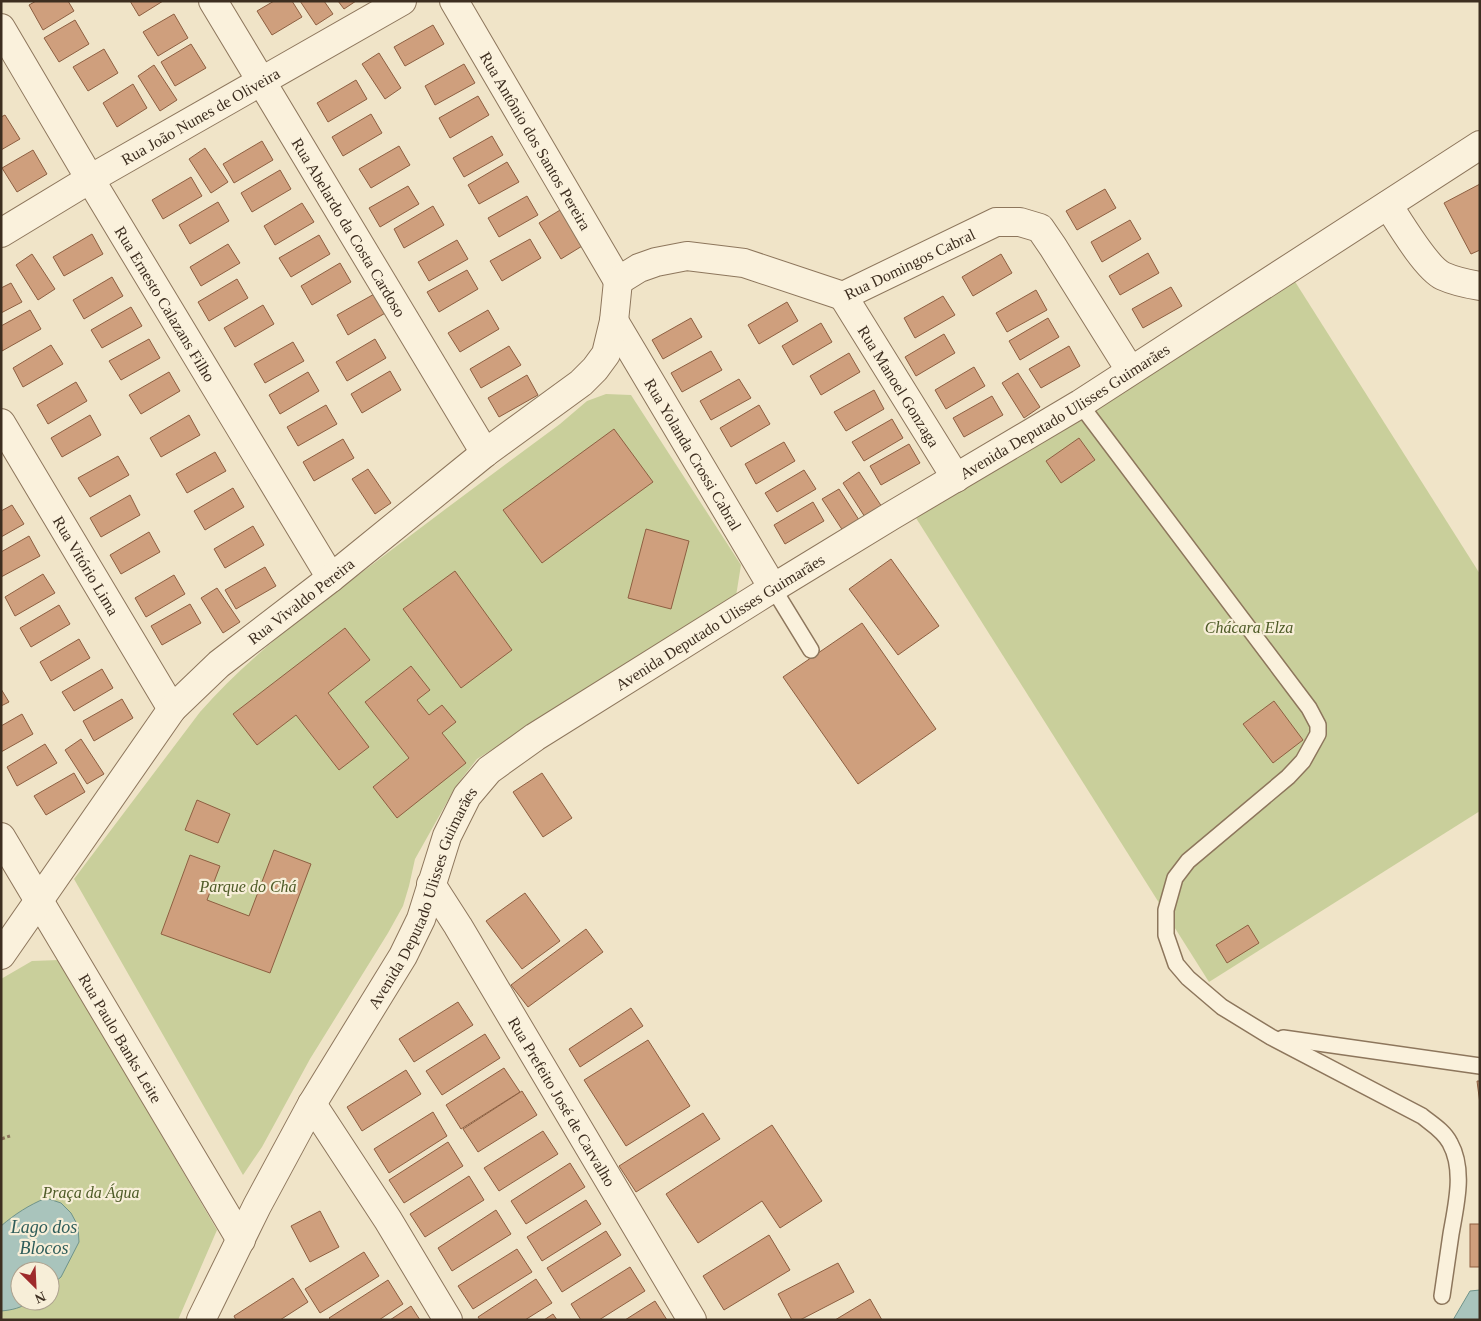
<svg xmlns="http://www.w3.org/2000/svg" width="1481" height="1321" font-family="'Times New Roman',serif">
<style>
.green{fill:#c9cf9b;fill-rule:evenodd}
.water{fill:#a9c4bc;stroke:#6f938a}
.building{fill:#cf9f7d;stroke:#8d5f41}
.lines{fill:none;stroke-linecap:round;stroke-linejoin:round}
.service-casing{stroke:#8d765c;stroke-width:18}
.minor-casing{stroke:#8d765c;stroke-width:30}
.path{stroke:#8d765c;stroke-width:3;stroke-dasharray:4 2.5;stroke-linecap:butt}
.service{stroke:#faf1dc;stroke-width:15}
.minor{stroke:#faf1dc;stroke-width:28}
.labels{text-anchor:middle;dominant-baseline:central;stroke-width:4.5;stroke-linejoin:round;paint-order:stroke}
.street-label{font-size:16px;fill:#3d2e20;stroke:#f7eed8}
.park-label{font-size:16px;font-style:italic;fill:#4d5a26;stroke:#f7eed8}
.water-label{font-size:18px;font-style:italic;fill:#2f5d5a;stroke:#f7eed8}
</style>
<rect width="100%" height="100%" fill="#f0e4c8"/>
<g class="green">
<polygon points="1294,280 1480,574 1480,811 1209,982 916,518"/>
<path d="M606,394L631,395L741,565L736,596L477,759L456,786L415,859L409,886L403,906L388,933L310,1059L262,1147L243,1175L74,879L200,712C249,656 310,611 369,567C432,519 496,471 560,424L587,401Z"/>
<path d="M59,960L217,1230L178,1320H1V979L32,961ZM20,1271H50V1301H20Z"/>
</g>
<g class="water">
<path d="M46,1198L61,1203L71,1213L78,1226L79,1242L61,1277L50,1286V1271H20V1301H30C22,1308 12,1310 1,1311V1226C15,1214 29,1205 46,1198Z"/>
<polygon points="1480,1290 1480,1320 1453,1320 1470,1291"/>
</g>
<g class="building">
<polygon points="36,1 68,1 74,11 43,30 29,5"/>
<polygon points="130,1 163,1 139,16"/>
<polygon points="274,1 292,1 302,17 272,35 257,11"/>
<polygon points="300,1 324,1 333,14 316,25"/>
<polygon points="338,1 356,1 344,9"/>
<polygon points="174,14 188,38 158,56 143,32"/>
<polygon points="75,20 89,44 59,62 44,38"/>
<polygon points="433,25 444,44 405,66 394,47"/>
<polygon points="191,44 206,68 175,86 161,62"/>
<polygon points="104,49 118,73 88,91 73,67"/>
<polygon points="379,53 401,88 385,99 362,64"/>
<polygon points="464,64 475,83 435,105 425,86"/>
<polygon points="154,65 177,100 160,111 138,76"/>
<polygon points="356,80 367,99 328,122 317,103"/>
<polygon points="133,84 147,108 117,127 103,103"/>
<polygon points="478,96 489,115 450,138 439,118"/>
<polygon points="371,114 382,133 343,156 332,137"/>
<polygon points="5,115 20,139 1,150 1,117"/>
<polygon points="492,136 503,155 464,177 453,158"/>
<polygon points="262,141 273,160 234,183 223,164"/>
<polygon points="399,146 410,165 371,188 359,169"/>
<polygon points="205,148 228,182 211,193 189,159"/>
<polygon points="33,150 47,174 17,192 2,168"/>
<polygon points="507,162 519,182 479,204 468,185"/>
<polygon points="280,170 291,189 252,212 241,193"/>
<polygon points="191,177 202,196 163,219 152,200"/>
<polygon points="1480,184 1480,250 1471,254 1444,203"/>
<polygon points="408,186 419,204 380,227 369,208"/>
<polygon points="1105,189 1116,208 1077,230 1066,211"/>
<polygon points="527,196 538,215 499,237 488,218"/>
<polygon points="218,202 229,221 190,244 179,225"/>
<polygon points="302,203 314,222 275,245 264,226"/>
<polygon points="433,206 444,225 404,248 394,229"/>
<polygon points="565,207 587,243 561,259 539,223"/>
<polygon points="1130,220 1141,239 1102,262 1091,242"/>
<polygon points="92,234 103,254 64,276 53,257"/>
<polygon points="319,235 330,254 291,277 279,258"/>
<polygon points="530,239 541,258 502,281 490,261"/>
<polygon points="457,240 468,259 429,281 418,262"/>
<polygon points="228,244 240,263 201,286 190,267"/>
<polygon points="1148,253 1159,273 1120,295 1109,276"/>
<polygon points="32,254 55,289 38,300 16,265"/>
<polygon points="1001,254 1012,273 973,296 962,277"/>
<polygon points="340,263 351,282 312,305 301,286"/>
<polygon points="467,270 478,289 439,312 427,292"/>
<polygon points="112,277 123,296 84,319 73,300"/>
<polygon points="237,279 248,298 209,321 198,302"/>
<polygon points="11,283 22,302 1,313 1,288"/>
<polygon points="1171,287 1182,306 1143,328 1132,309"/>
<polygon points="1036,290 1047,310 1007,332 996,313"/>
<polygon points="376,293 387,312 348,335 337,315"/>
<polygon points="943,296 955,315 915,338 904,318"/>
<polygon points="787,302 798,321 759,344 748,325"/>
<polygon points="263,305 274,324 235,347 224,328"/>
<polygon points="131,307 142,326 102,348 91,330"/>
<polygon points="30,310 41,329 2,351 1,326"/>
<polygon points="488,310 499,329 460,352 448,333"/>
<polygon points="691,318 702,337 663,359 652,340"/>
<polygon points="1048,318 1059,337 1020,360 1009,341"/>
<polygon points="821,323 832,342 793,365 782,346"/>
<polygon points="944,334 955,353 916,376 905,357"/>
<polygon points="149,339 160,358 121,380 109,361"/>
<polygon points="375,339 386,358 347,381 336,362"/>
<polygon points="293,342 304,361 265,383 254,364"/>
<polygon points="51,345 63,364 23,387 13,368"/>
<polygon points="509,346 521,365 481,388 470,369"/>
<polygon points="1069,346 1080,366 1041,388 1029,369"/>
<polygon points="711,351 722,370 682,392 671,373"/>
<polygon points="849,353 860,372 821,395 810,376"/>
<polygon points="974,367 985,386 946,409 935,390"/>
<polygon points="390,371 401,390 362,413 351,394"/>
<polygon points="169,372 180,391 141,414 129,395"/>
<polygon points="308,372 319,391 280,414 269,395"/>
<polygon points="1018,373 1040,407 1024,418 1002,383"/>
<polygon points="527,375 538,395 499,417 488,398"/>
<polygon points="739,379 751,398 711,420 700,401"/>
<polygon points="76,382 87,401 48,424 37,405"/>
<polygon points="874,390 884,409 846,431 834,412"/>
<polygon points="992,396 1003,415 964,437 953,418"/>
<polygon points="326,405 337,424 298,446 287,427"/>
<polygon points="759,405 770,424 731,447 720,428"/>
<polygon points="90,415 101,435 62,457 51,438"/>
<polygon points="189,415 200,435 161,457 150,438"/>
<polygon points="892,419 903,438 864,461 852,442"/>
<polygon points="614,429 653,482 542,563 503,510"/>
<polygon points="1079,438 1095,460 1061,483 1046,461"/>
<polygon points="343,439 354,458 314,481 303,462"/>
<polygon points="784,442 795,461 756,484 745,464"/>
<polygon points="909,444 920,463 881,485 870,466"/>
<polygon points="215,452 226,471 187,493 176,474"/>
<polygon points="118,456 129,475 90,497 78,478"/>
<polygon points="368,469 391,503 375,514 352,479"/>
<polygon points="804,470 816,489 777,512 765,493"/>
<polygon points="859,472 882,507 865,517 843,483"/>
<polygon points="233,488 244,507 205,530 194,511"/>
<polygon points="839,489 861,523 845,534 822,499"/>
<polygon points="130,495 140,515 101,537 90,518"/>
<polygon points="813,502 824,521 785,544 774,525"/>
<polygon points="12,505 24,524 1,537 1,511"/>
<polygon points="253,526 264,545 225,568 214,549"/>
<polygon points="646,529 689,541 671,609 628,598"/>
<polygon points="149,532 160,552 121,574 110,555"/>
<polygon points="29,536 40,556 1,577 1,552"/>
<polygon points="891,559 939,626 898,655 849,589"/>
<polygon points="265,567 276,586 236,609 225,590"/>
<polygon points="455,571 512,650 461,688 403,609"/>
<polygon points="43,574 55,593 15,616 5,597"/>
<polygon points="174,575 185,594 146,617 135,598"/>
<polygon points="217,588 240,622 223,633 201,598"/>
<polygon points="190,604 201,623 162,645 151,626"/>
<polygon points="59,605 70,624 31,647 20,628"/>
<polygon points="862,623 936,729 858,784 783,677"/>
<polygon points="345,628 370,660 328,693 369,747 339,770 296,715 257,745 233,714"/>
<polygon points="79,639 90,658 51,681 40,662"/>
<polygon points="411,666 430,690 417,700 429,715 442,705 456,722 442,733 466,763 397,818 373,787 409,758 365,702"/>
<polygon points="102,669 113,688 74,711 62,692"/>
<polygon points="1,689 9,702 1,706"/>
<polygon points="122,699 133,718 94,741 83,721"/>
<polygon points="1274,701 1303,740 1273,763 1243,724"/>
<polygon points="22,714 33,734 1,752 1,726"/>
<polygon points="81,739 104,774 87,784 65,750"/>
<polygon points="45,744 57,763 17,786 7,767"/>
<polygon points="74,773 85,792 46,815 34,796"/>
<polygon points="542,773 572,818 543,837 513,792"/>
<polygon points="197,800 230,814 218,843 185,830"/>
<polygon points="274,850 311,864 270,973 161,934 190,855 220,866 207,900 249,916"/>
<polygon points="525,893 560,941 522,969 486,921"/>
<polygon points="1248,925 1259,943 1227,963 1216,945"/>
<polygon points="586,929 603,952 528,1007 511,985"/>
<polygon points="458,1002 473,1025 414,1062 399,1039"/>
<polygon points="631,1008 643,1026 580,1067 569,1049"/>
<polygon points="485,1034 500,1058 442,1095 426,1071"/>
<polygon points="648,1040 690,1106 626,1146 584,1080"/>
<polygon points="504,1068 520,1092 461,1129 446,1105"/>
<polygon points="406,1070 421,1094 362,1131 347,1107"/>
<polygon points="1477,1081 1480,1081 1480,1104"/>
<polygon points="522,1091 537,1115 478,1152 463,1129"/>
<polygon points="433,1112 447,1136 389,1173 374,1149"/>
<polygon points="703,1113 720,1139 636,1192 619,1166"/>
<polygon points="772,1125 822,1201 780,1228 762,1201 698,1243 666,1194"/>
<polygon points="543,1131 558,1154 499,1191 484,1168"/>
<polygon points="448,1142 463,1166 404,1203 389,1180"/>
<polygon points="570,1163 585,1187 526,1224 511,1201"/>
<polygon points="469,1176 484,1200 425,1237 410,1214"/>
<polygon points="586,1200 601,1224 542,1261 527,1237"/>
<polygon points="496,1210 511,1234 452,1271 438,1248"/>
<polygon points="320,1211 339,1247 310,1262 291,1226"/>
<rect x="1470" y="1224" width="10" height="43"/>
<polygon points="606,1231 621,1255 562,1292 547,1268"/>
<polygon points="769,1235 790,1270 724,1310 703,1276"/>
<polygon points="517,1249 532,1272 473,1309 458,1286"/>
<polygon points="364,1252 379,1276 320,1313 305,1289"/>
<polygon points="838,1263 854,1292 800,1320 792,1320 778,1294"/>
<polygon points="630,1267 645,1291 599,1320 581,1320 571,1304"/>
<polygon points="293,1278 308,1302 280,1320 236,1320 234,1316"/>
<polygon points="536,1279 552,1303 525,1320 480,1320 478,1317"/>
<polygon points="388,1280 403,1304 379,1320 331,1320 329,1318"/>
<polygon points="870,1299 882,1320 835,1320"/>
<polygon points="655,1301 667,1320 625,1320"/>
<polygon points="411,1306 420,1320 390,1320"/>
<polygon points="553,1314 557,1320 544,1320"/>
</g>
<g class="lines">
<g class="service-casing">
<g id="service">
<path d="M1080,404L1309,708L1318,725V734L1303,761L1288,777L1188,861L1175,878L1166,910V935L1176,964L1188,978L1222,1007L1271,1037L1422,1116C1432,1124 1444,1131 1450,1143C1465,1170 1456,1205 1451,1234C1448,1255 1445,1275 1442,1296"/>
<polyline points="773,588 811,650"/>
<polyline points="1283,1038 1480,1066"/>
</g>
</g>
<g class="minor-casing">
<g id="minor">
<path id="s1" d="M213,1L485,453"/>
<path id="s2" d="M454,1L618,281"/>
<path id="s3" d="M1,28L90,179L331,578"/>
<path d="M1388,205C1399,222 1426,268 1443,276C1454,281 1468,284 1480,286"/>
<path id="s4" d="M1,233L90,179L402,1"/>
<path id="s5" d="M618,281L639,268L656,262L687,256L744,263L843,296L996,222H1020L1040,228L1053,247L1130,370"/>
<path id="s6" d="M843,296L956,478"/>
<path id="s7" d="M614,321L773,588"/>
<path id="s8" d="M1,423L172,709"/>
<path id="s9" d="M1,837L241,1240"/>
<path id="s10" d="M431,884L458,926L692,1320"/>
<path id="s11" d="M1,955L172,709L219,664L331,578L485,453L581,383L595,369L606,354L614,321L618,281"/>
<polyline points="312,1104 388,1220 448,1320"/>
<path id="s12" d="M201,1320L257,1206L312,1104L403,956L421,919L447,836L467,796L489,770L535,737L773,588L891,516L1080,404L1480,145"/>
</g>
</g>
<polyline class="path" points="1,1139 10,1136"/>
<use href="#service" class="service"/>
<use href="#minor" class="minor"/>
</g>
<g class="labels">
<g class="street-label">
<text stroke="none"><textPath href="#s4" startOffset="231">Rua João Nunes de Oliveira</textPath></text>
<text stroke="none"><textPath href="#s2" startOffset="162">Rua Antônio dos Santos Pereira</textPath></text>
<text stroke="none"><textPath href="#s1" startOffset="264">Rua Abelardo da Costa Cardoso</textPath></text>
<text stroke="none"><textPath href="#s5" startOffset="310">Rua Domingos Cabral</textPath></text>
<text stroke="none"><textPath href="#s3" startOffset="321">Rua Ernesto Calazans Filho</textPath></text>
<text stroke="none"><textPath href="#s6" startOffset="106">Rua Manoel Gonzaga</textPath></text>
<text stroke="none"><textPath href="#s12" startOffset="1302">Avenida Deputado Ulisses Guimarães</textPath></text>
<text stroke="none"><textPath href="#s7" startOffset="155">Rua Yolanda Crossi Cabral</textPath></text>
<text stroke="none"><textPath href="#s8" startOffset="166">Rua Vitório Lima</textPath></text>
<text stroke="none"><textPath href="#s11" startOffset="468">Rua Vivaldo Pereira</textPath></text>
<text stroke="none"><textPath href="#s12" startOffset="898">Avenida Deputado Ulisses Guimarães</textPath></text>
<text stroke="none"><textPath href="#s12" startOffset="478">Avenida Deputado Ulisses Guimarães</textPath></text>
<text stroke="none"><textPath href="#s9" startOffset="234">Rua Paulo Banks Leite</textPath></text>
<text stroke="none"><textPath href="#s10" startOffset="254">Rua Prefeito José de Carvalho</textPath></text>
</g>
<g class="park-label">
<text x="1249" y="627">Chácara Elza</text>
<text x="248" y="886">Parque do Chá</text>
<text x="91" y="1192">Praça da Água</text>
</g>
<g class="water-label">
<text x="44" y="1227">Lago dos<tspan x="44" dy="21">Blocos</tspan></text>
</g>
</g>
<rect width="1481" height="1321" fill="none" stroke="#3d2e20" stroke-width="5"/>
<g transform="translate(35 1286) rotate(156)"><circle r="24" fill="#f7eed8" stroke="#ada18e"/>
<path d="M0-4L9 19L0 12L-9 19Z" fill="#9e2a2b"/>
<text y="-8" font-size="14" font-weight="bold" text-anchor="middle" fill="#3d2e20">N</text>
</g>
</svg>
